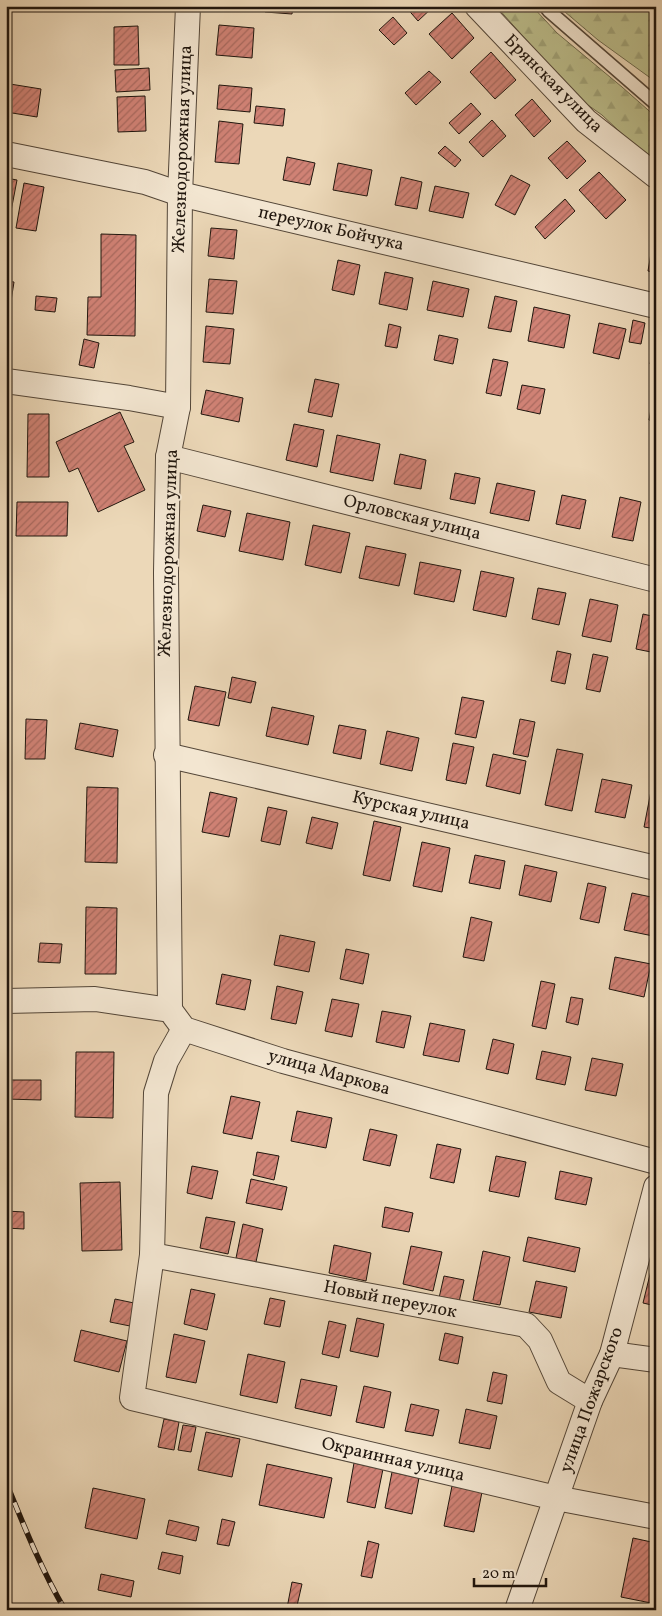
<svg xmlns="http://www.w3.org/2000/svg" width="662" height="1616" font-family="Vollkorn,serif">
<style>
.forest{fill:url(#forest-firs);stroke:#6e6a4d}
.building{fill:url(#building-hatch);stroke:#20160e}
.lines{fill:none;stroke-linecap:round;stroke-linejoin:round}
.lane-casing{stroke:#534638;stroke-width:15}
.street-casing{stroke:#534638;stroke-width:26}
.lane{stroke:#f3e6d1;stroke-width:12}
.street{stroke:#f3e6d1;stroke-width:24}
.rail-casing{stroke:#20160e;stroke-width:5.5}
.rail{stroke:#f3e6d1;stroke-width:4;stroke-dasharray:11;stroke-linecap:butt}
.labels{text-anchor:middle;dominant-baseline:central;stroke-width:4;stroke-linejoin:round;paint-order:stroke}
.street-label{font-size:18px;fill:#20160e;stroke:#f3e6d1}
</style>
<defs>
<pattern id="forest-firs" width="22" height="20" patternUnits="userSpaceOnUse" patternTransform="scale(1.25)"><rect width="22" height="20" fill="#bcbe8c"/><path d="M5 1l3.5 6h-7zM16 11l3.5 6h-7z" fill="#a1a378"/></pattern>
<pattern id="building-hatch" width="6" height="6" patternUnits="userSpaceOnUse" patternTransform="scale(1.25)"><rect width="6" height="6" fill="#d08275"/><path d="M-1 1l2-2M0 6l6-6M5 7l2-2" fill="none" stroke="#a8695e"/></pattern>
</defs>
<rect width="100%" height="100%" fill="#ecd8b8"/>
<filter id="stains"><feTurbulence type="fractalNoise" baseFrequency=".004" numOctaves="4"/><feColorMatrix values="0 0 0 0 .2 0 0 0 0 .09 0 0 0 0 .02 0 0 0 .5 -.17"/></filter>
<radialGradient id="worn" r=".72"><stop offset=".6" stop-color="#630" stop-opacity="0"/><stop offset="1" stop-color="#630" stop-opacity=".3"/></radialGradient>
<g class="forest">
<polygon points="496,6 532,6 557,33 622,87 656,117 656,162 634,145 602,115 578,98"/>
<polygon points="558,6 656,6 656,82 598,40"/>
</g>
<g class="building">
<polygon points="265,6 293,6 292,14 265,12"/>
<polygon points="405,6 434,6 418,21"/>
<polygon points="452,13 474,38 452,59 429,34"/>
<polygon points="393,17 407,33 394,45 379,30"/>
<polygon points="219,25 254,28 252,58 216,55"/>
<polygon points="138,26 139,65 114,65 114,27"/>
<polygon points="491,52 516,80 495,99 470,72"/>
<polygon points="149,68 150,90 116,92 115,70"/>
<polygon points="429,71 441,82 416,105 405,93"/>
<polygon points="10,84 41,89 37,117 6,112"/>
<polygon points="219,85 252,88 250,112 217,109"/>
<polygon points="145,96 146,131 118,132 117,97"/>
<polygon points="532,99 551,121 534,137 515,115"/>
<polygon points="471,103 481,114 459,134 449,123"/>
<polygon points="256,106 285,109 283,126 254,123"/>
<polygon points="492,120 506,136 483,157 469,142"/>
<polygon points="219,121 243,124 239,164 215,162"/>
<polygon points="567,141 586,161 567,179 548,158"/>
<polygon points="445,146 461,160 455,167 438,153"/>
<polygon points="287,157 315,163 310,185 283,180"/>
<polygon points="338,163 372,170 367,196 333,190"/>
<polygon points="599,172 626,200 606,219 579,190"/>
<polygon points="511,175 530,185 515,215 495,205"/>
<polygon points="401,177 422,182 417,209 395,205"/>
<polygon points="6,178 17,180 8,227 6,227"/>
<polygon points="24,183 44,187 36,231 16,228"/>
<polygon points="435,186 469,193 463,218 429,211"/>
<polygon points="565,199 575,211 545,239 535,227"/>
<polygon points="211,228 237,230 234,259 208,256"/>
<polygon points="101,234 136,235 135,336 87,335 88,297 101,297"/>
<polygon points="653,241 656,242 656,273 648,271"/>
<polygon points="338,260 360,265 354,295 332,290"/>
<polygon points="385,272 413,278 407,310 379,304"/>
<polygon points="209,279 237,281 233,314 206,312"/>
<polygon points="6,281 14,282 6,333"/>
<polygon points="433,281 469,289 463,317 427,310"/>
<polygon points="36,296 57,298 55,312 35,310"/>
<polygon points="495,296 517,301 511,332 488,328"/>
<polygon points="534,307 570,315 564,348 528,341"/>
<polygon points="633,320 645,323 641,344 629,342"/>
<polygon points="599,323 626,329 619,359 593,353"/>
<polygon points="389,324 401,327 397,348 385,346"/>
<polygon points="206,326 234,329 230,364 203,362"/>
<polygon points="439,335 458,339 453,364 434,360"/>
<polygon points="655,337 656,337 656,366 650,364"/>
<polygon points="84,339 99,343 94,368 79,365"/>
<polygon points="493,359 508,362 501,396 486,393"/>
<polygon points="315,379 339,384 332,417 308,412"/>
<polygon points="522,385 545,389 540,414 517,409"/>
<polygon points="206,390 243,398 239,422 201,414"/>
<polygon points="654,392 656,392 656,422 649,420"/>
<polygon points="120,412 134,442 124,446 145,490 98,512 78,468 69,472 56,442"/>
<polygon points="28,414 49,414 49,477 27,477"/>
<polygon points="294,424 324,430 317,467 286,460"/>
<polygon points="337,435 380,444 373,481 330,472"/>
<polygon points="400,454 426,460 421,489 394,484"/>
<polygon points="455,473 480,478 475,504 450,499"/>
<polygon points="497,483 535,491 529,521 490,513"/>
<polygon points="562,495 586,500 580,529 556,524"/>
<polygon points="620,497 641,502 633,541 612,537"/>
<polygon points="17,502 68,502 67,536 16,536"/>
<polygon points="203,505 231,511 225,537 197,531"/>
<polygon points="247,513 290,522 283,560 239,551"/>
<polygon points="313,525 350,533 341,573 305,565"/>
<polygon points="366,546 406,554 399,586 359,578"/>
<polygon points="420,562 461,570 454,602 414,594"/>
<polygon points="481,571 514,578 506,617 473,610"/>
<polygon points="538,588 566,593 559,625 532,619"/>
<polygon points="590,599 618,605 611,642 582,636"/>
<polygon points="643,614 656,617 656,653 636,649"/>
<polygon points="557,651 571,654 565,684 551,681"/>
<polygon points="593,654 608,657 600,692 586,689"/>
<polygon points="232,677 256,682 251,703 228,698"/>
<polygon points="195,686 226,692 219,726 188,720"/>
<polygon points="462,697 484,701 476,738 455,734"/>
<polygon points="272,707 314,716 308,745 266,736"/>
<polygon points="26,719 47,720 45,759 25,759"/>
<polygon points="520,719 535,722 528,757 513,754"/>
<polygon points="80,723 118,730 113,757 75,749"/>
<polygon points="339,725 366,730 361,759 333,753"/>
<polygon points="387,731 419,738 412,771 380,764"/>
<polygon points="453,743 474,747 466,784 446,780"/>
<polygon points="557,749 583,754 572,811 545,805"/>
<polygon points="493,754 526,761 520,794 486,786"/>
<polygon points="602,779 632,785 625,818 595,812"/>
<polygon points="87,787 118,788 117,863 85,862"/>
<polygon points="651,791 656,792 656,829 644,827"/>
<polygon points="210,792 237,798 229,837 202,832"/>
<polygon points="268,807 287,811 280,845 261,841"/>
<polygon points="312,817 338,823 332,849 306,843"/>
<polygon points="374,821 401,827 390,881 363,875"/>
<polygon points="422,842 450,848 442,892 413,886"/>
<polygon points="475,855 505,861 500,889 469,883"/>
<polygon points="525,865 557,872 551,902 519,895"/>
<polygon points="588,883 606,887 599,923 580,919"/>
<polygon points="632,893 656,898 656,923 653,936 624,930"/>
<polygon points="86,907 117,908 116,974 85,974"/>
<polygon points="471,917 492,922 484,961 463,957"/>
<polygon points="280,935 315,942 309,972 274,965"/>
<polygon points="40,943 62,944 60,963 38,962"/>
<polygon points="346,949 369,954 363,984 340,979"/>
<polygon points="615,957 651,964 644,997 609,989"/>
<polygon points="222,974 251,980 245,1010 216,1004"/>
<polygon points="541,981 555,984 546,1029 532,1026"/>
<polygon points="277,986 303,992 296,1024 271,1019"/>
<polygon points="571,997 583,999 578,1025 566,1022"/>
<polygon points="332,999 359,1004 352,1037 325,1031"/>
<polygon points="382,1011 411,1016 404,1048 376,1042"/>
<polygon points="430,1023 465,1030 459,1062 423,1055"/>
<polygon points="493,1039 514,1044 508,1074 486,1069"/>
<polygon points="542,1051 571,1057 565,1085 536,1079"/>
<polygon points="76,1052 114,1052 113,1118 75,1117"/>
<polygon points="592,1058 623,1064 616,1096 585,1090"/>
<polygon points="6,1080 41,1080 41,1100 6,1099"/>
<polygon points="231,1096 260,1102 252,1139 223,1133"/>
<polygon points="297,1111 332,1118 326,1148 291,1141"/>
<polygon points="370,1129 397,1135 390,1166 363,1160"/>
<polygon points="437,1144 461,1149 454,1183 430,1178"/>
<polygon points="257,1152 279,1156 274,1180 253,1175"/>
<polygon points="496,1156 526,1162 519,1197 489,1191"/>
<polygon points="192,1166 218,1171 212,1199 187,1193"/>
<polygon points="560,1171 592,1178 586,1205 555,1199"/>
<polygon points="251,1179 287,1187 282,1210 246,1203"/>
<polygon points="120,1182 122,1250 82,1251 80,1183"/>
<polygon points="385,1207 413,1213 409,1232 382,1227"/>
<polygon points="6,1211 24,1212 24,1229 6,1228"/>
<polygon points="206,1217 235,1222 228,1254 200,1248"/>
<polygon points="243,1224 263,1229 256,1262 236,1258"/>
<polygon points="528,1237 580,1248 575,1272 523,1261"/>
<polygon points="334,1245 371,1253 366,1281 329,1273"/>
<polygon points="411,1246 442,1252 433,1291 403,1284"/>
<polygon points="656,1250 656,1306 643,1303"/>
<polygon points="483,1251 510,1257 500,1305 473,1300"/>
<polygon points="444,1276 464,1280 459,1302 439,1298"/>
<polygon points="536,1281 567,1287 561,1318 529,1312"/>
<polygon points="191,1289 215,1294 207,1330 184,1324"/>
<polygon points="270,1298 285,1301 280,1327 264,1324"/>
<polygon points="115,1299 134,1303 130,1326 110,1322"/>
<polygon points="357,1318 384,1324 378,1357 350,1351"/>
<polygon points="329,1321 346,1325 339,1358 322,1354"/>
<polygon points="81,1330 127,1341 119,1372 74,1361"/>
<polygon points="445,1333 463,1337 458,1364 439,1360"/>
<polygon points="174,1334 205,1341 196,1383 166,1377"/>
<polygon points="248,1354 285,1362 277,1403 240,1395"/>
<polygon points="493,1372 507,1375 502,1404 487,1401"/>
<polygon points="301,1379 337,1386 331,1416 295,1408"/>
<polygon points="364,1386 391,1392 384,1428 356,1422"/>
<polygon points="411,1404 439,1410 433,1436 405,1431"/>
<polygon points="466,1409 497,1416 490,1449 459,1443"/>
<polygon points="164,1419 179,1422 174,1450 158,1447"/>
<polygon points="183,1425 196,1427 191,1452 178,1450"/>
<polygon points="206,1432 240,1439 232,1477 198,1470"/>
<polygon points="354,1463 383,1469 375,1508 347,1502"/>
<polygon points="267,1464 332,1478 324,1518 259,1505"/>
<polygon points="392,1472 419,1478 412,1514 385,1508"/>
<polygon points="452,1486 482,1492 474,1532 444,1526"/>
<polygon points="93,1488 145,1499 137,1539 85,1528"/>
<polygon points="222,1519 235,1522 229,1546 217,1544"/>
<polygon points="169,1520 199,1527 196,1541 166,1534"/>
<polygon points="633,1538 656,1543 656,1604 621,1597"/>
<polygon points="368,1541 379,1544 372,1578 361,1576"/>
<polygon points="162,1552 183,1556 180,1574 158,1569"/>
<polygon points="101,1574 134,1581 131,1597 98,1590"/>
<polygon points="292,1582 302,1584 296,1610 287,1608"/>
</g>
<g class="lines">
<g class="lane-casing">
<polyline id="lane" points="545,6 549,11 656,104"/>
</g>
<g class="street-casing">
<g id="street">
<polyline points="477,6 586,121 656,176"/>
<polyline points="6,154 145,182 180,194 656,306"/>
<polyline points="6,381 129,398 178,407"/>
<polyline points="168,457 656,580"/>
<polyline points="166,755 656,868"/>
<polyline points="6,1001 95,999 170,1010 184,1029 283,1061 656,1162"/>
<polyline points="170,1010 166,573 168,457 178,407 180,194 188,6"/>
<polyline points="184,1029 166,1061 156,1093 152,1255 132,1398 556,1498 656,1517"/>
<polyline points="152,1255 526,1325 540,1340 559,1382 590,1401"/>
<polyline points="612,1354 656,1360"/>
<polyline points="517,1610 590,1401 612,1354 656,1187"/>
</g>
</g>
<use href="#lane" class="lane"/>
<use href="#street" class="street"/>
<g class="rail-casing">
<g id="rail">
<path d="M6,1482C24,1526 41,1569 65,1610"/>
<polyline points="6,1596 11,1610"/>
</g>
</g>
<use href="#rail" class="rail"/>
</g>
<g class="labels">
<g class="street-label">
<text transform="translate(553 84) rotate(45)">Брянская улица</text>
<text transform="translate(183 149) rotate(-88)">Железнодорожная улица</text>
<text transform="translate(331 229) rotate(13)">переулок Бойчука</text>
<text transform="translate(412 518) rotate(14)">Орловская улица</text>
<text transform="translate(169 553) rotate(-88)">Железнодорожная улица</text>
<text transform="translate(411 811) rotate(13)">Курская улица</text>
<text transform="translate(329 1073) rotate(16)">улица Маркова</text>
<text transform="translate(390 1300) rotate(11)">Новый переулок</text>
<text transform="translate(592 1400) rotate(-70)">улица Пожарского</text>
<text transform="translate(393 1460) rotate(13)">Окраинная улица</text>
</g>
</g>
<rect width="662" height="1616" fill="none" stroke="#ecd8b8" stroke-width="25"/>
<rect x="8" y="8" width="647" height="1601" fill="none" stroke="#20160e" stroke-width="2.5"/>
<rect x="12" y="12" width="637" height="1591" fill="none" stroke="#20160e"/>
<path d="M474 1578v8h72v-8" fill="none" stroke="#20160e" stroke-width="2.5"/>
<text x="482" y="1578" font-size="15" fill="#20160e" stroke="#f3e6d1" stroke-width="4" paint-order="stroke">20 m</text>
<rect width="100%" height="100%" filter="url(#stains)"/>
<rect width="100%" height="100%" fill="url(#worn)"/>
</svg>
